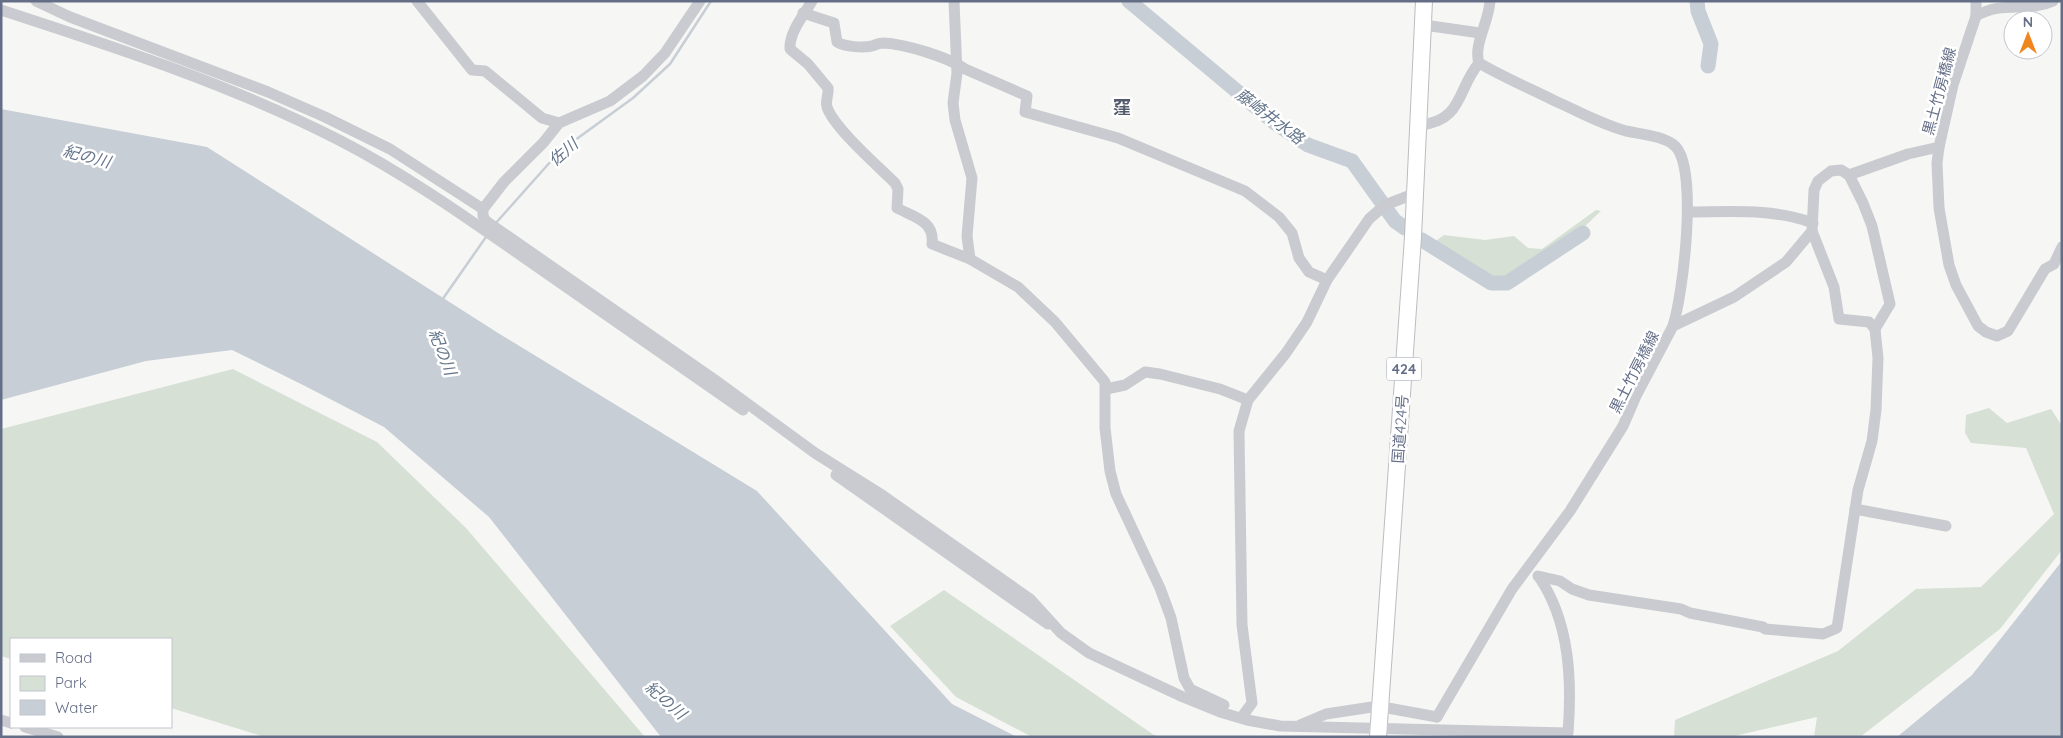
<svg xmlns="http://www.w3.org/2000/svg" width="2063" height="738" font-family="Quicksand,'Noto Sans JP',sans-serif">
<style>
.green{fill:#d6e0d5}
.water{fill:#c8ced5}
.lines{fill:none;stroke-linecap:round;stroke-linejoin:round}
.stream{stroke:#c8ced5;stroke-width:2.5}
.river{stroke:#c8ced5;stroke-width:15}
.highway-casing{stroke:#bbbdc1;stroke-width:18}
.minor{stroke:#cacbd0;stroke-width:11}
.highway{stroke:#fff;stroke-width:16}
.labels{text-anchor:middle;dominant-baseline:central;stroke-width:5;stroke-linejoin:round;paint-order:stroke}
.shield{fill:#fff;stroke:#929aab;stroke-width:1}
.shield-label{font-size:14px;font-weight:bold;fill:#646e87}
.street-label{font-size:15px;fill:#646e87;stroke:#fff}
.water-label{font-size:16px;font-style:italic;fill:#65768b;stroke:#fff}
.quarter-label{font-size:18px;font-weight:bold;fill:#535a6c;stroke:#fff}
</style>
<rect width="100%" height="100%" fill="#f6f7f4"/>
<g class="green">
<polygon points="1596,210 1601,211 1581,230 1509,277 1495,279 1486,277 1433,243 1444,235 1485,240 1514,236 1528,248 1542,249"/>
<polygon points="233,369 377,442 466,528 645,737 265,737 171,708 171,639 11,639 11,659 1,656 1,429"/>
<polygon points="1989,408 2007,423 2051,409 2062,426 2062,550 2000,629 1860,737 1814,737 1817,717 1730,737 1674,737 1675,720 1838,651 1916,589 1981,587 2054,514 2026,448 1971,443 1965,433 1966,415"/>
<polygon points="944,590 1154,735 1160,737 1032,737 956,697 890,626"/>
</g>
<g class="water">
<polygon points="1,109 207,147 498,333 757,491 952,704 1017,737 661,737 489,517 384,427 305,386 232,350 146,361 1,400"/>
<polygon points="2062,561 2062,737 1897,737 1972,675"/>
</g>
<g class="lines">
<g class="stream">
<polyline points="495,224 560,151 633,98 670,64 711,1"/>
<polyline points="442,300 486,237"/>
</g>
<g class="river">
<polyline points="1129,1 1275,123 1308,145 1352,161 1395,221 1405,228"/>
<polyline points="1697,1 1698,11 1711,44 1708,66"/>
<polyline points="1422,240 1491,283 1507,283 1583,233"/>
</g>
<g class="highway-casing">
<polyline id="highway" points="1378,737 1413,237 1424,1"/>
</g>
<g class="minor">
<polyline points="36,1 70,17 268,92 325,117 390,149 483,209"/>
<polyline points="417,1 472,70 485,71 542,118 559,123"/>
<path d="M700,1L665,53L643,76L610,101L559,123L543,143L504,182L483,209V216L486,221L715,380L815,453L882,495L1030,599L1061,633L1089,653L1183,697L1220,712L1247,720L1280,726L1568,733C1572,681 1570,622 1539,577"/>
<path d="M812,1C804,15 789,32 790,49L808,64L828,88C829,94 825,101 827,107C834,128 878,166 895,183L898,189L897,208C914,217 935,221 932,244L970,259L1018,287L1055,322L1105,382V428L1110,471L1116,494L1160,588L1171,618L1184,678L1190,689L1224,705"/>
<polyline points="954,1 957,73 953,103 955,120 972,178 967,236 970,259"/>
<path d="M1490,1C1489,22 1473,45 1479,63C1503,77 1529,88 1553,100C1578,111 1600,124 1626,131C1640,134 1666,136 1676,147C1698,172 1683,294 1673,326"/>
<path d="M1,10C115,47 232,85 339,140C405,174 466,217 526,259C599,309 671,360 743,410"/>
<path d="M803,13L834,23L837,42C846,47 862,48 872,46C876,45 878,43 883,43C905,44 948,57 965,69L1027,96L1025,112L1118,138L1245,191L1279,217L1292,233L1299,258L1309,272L1327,280"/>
<polyline points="1976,16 1976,1"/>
<polyline points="1424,25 1480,33"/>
<path d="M1420,125C1463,121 1457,89 1479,63"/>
<polyline points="1939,147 1937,163 1939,208 1949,265 1956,285 1978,326 1986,332 1997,336 2008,331 2045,269 2054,264 2062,247"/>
<path d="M1688,212C1730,212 1773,208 1813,223"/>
<polyline points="1812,231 1834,287 1839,319 1869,322 1875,329"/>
<polyline points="1106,389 1125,385 1145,372 1160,374 1220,389 1248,400"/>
<polyline points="836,475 1048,624"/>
<polyline points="1855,509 1946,526"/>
<polyline points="1538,576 1560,581 1572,589 1589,595 1681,609 1690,613 1763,627 1765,629 1823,634 1837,628 1858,490 1872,441 1876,410 1878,358 1875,329 1890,304 1872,226 1863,203 1849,175"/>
<polyline points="1388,708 1437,717"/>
<polyline points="1244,714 1252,703 1242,625 1239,431 1248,400 1286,353 1307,322 1327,280 1369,219 1385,205 1416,193"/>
<path d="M1437,717L1512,589L1570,511L1623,426L1636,396L1673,326L1734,297L1786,262L1812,231L1814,190L1818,181L1831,171L1841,170L1849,175L1908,154L1939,147L1953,85L1976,16C2003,0 2027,13 2053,1"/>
<polyline points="1,720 11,723"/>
<polyline points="1300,725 1326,714 1372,707"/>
<polyline points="25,727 58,737"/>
</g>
<use href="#highway" class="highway"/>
</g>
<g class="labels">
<rect class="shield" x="1386.5" y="357.5" width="35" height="23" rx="4"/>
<g class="shield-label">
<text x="1404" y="369">424</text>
</g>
<g class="street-label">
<text transform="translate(1939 91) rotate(-75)">黒土竹房橋線</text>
<text transform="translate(1634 372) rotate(-63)">黒土竹房橋線</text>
<text transform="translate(1400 429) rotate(-86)">国道424号</text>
</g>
<g class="water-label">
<text transform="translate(1270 116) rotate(37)">藤崎井水路</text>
<text transform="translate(563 152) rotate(-41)">佐川</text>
<text transform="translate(87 156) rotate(15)">紀の川</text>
<text transform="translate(443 352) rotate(69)">紀の川</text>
<text transform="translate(666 700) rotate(41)">紀の川</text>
</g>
<g class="quarter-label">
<text x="1122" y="107">窪</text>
</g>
</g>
<rect width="2063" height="738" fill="none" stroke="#646e87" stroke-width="5"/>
<rect x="10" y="638" width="162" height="90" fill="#ffffff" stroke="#c1c5cf"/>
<rect x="20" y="654" width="25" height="8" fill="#cacbd0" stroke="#c1c5cf"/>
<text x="55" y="663" font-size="15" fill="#646e87">Road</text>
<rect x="20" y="676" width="25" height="15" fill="#d6e0d5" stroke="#c1c5cf"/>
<text x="55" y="688" font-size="15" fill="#646e87">Park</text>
<rect x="20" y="700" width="25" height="15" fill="#c8ced5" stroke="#c1c5cf"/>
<text x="55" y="713" font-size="15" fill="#646e87">Water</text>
<g transform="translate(2028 35)"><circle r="24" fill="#ffffff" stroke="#c1c5cf"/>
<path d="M0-4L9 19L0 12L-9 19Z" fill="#ef851c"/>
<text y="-8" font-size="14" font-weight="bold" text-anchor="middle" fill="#646e87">N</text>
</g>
</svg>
